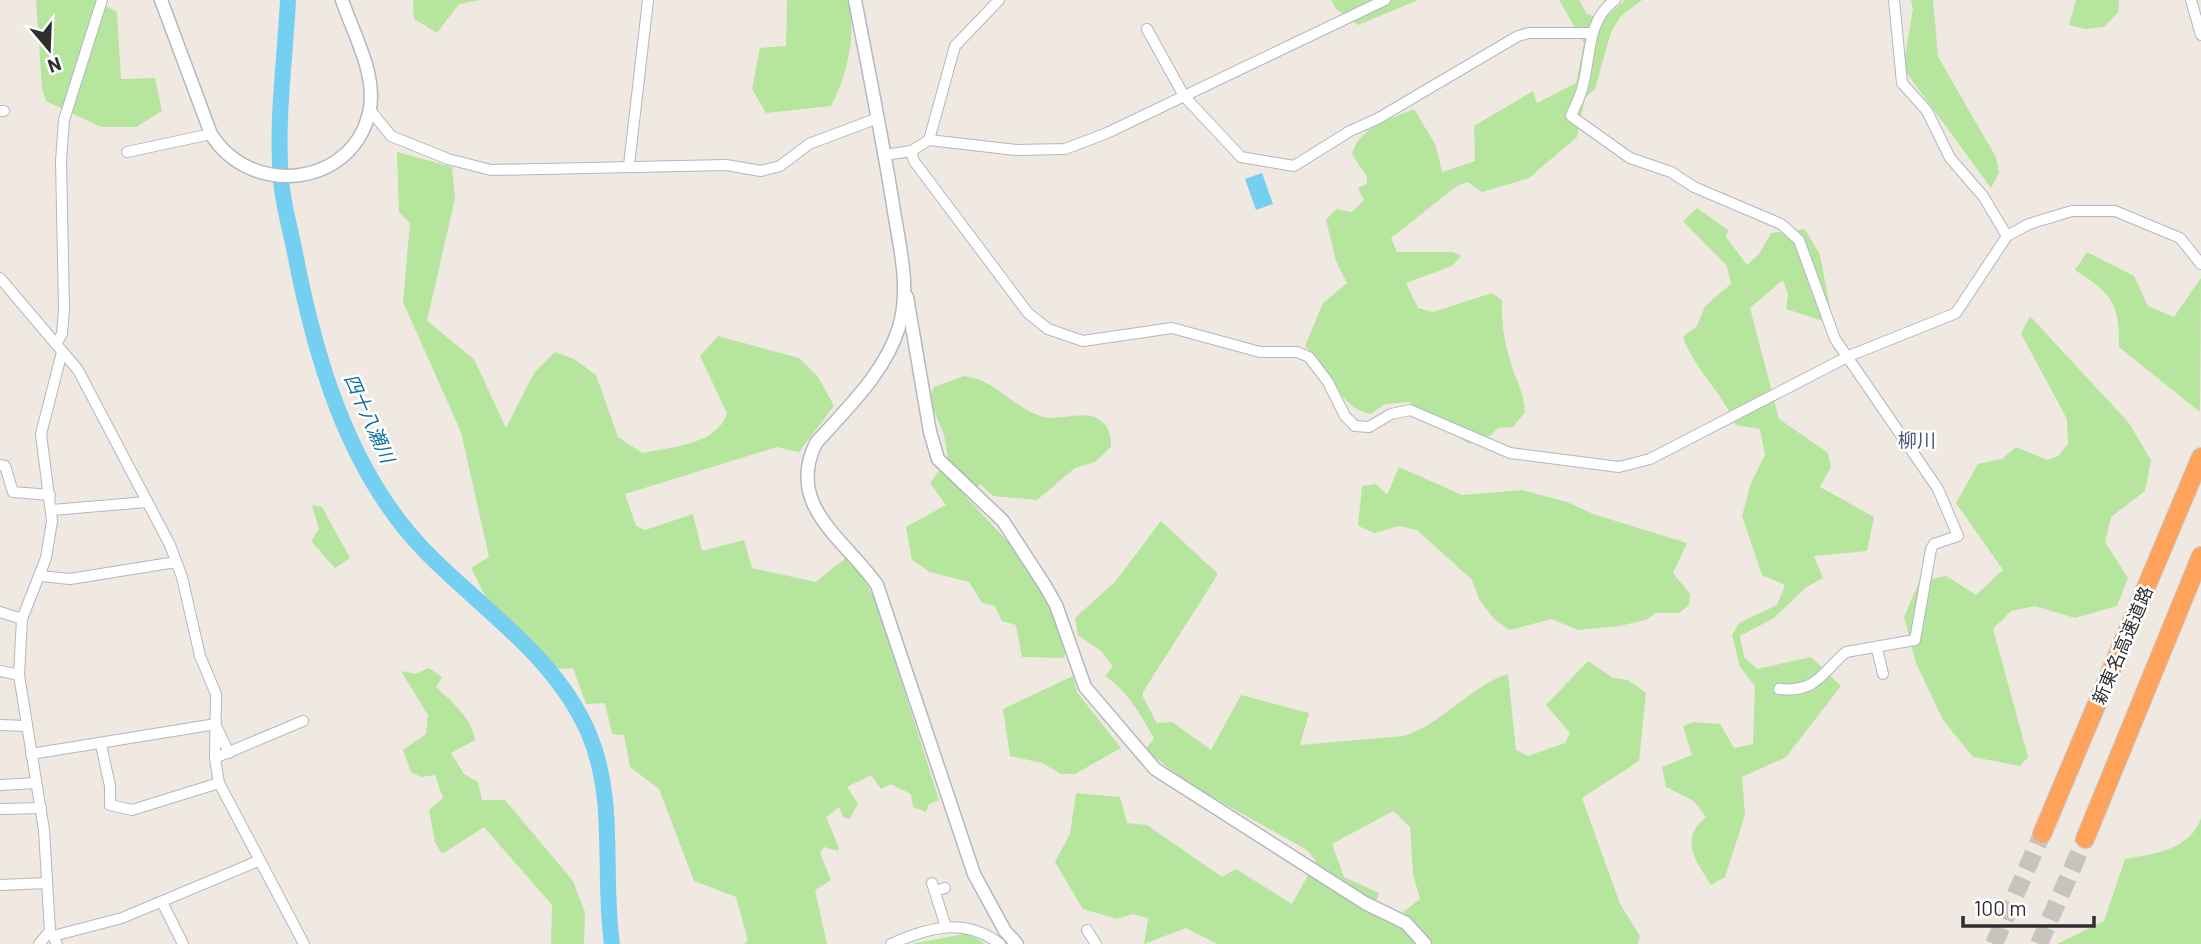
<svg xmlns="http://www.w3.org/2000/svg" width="2201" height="944" font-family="Barlow,'Noto Sans JP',sans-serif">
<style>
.green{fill:#b6e59e}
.water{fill:#75cff0}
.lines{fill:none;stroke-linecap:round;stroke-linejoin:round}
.river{stroke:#75cff0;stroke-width:16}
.motorway-tunnel{stroke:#c8c4bd;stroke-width:18;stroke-dasharray:18 9;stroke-linecap:butt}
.minor-casing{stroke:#b4b7c1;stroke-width:12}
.tertiary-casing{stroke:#b4b7c1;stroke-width:15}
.motorway-casing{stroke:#c9c9c9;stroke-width:20}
.minor{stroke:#fff;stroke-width:10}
.tertiary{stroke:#fff;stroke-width:12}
.motorway{stroke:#ffa35c;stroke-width:18}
.labels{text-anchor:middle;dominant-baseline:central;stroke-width:5;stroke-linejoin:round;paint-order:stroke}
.street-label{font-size:18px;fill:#2e2e2e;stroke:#fff}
.water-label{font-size:19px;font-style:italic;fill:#0d6fa3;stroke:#fff}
.neighbourhood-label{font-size:19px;fill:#4d5680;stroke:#fff}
</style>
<rect width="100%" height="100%" fill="#efe9e1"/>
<g class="green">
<polygon points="36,0 95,0 117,12 121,79 155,78 162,111 136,127 101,127 46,101 42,88"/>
<polygon points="413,0 480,0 459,4 437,33 414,19"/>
<path d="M787,0H849C856,37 848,73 831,106L766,113L752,89L760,48L786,46Z"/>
<polygon points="1331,0 1418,0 1358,25 1336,9"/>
<path d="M1559,0H1579L1587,14L1604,19L1625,0H1642L1620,17L1611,32L1595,89L1585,98L1577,137L1529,178L1482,192L1468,182L1457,186L1391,238L1397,252H1453L1461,256L1452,266L1406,283L1418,308L1433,312L1492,293L1502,300C1501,320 1504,340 1510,360C1515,380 1524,390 1525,412L1513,427L1498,428L1491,435L1469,444L1409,402L1385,404L1371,414C1337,408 1329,366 1305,346L1323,303L1347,283L1336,261L1326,220L1336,209L1352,212L1364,200L1358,188L1367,184V177L1352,154C1359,127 1391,119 1414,109L1436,146L1442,172L1475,161L1474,126L1533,91L1537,103L1576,83L1584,43Z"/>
<polygon points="1911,0 1933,0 1938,57 1996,157 1999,173 1991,188 1903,68 1913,9"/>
<polygon points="2076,0 2119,0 2118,12 2104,27 2085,29 2069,25"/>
<path d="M397,152L452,167L455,198L427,321L474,359L506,428L534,373L555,352L574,359L596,375L618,437L642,453C670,447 718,445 727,413L700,356L718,336L799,358L818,377L834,406L799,452L777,447L625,494L636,526L645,530L693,514L702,551L744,540L752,568L816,582L847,557L864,579L876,601L939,800L929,804L926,812L913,807L911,794L891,784L881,789L871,775L847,787L858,804L849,819L843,817L839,807L826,817L839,848L838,851L824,847L820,853L831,880L815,890L827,944H744L748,941L736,897L694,881L659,789L630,767L624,735L612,734L605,703L586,704L573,668L560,669L547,663L532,641L489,603L471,568L489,557L461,432L403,302L410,223L399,212Z"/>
<path d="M1697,208L1728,230L1726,237L1747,265L1759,254L1771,233L1805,229L1820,255L1830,308L1823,321L1786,309L1788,294L1783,280L1750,308L1779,419L1828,453L1831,467L1820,487L1874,517L1867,551L1814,556L1823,578L1805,588L1774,618L1740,636L1744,657L1757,669L1811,657L1841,686L1786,757L1742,777L1745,815L1725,877L1711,885C1695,860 1679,839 1706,817L1694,801L1666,787L1662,767L1692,755L1683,726L1694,722L1720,724L1734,748L1753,744L1755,686L1740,667L1732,635L1739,623L1777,605L1785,585L1762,575L1742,516L1751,483L1765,455L1760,429L1736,425C1722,392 1695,370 1683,337L1697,326L1705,306L1731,284L1727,266L1683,221Z"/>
<path d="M2087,252L2134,276L2148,306L2174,317L2201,278L2200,412L2119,347C2120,303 2111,293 2075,270Z"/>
<polygon points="2030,316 2128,422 2151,460 2145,491 2111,517 2105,542 2128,578 2117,606 2075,618 2035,606 2011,611 1993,629 2028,757 2020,766 1973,757 1943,720 1916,663 1904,617 1919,582 1946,576 1976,595 2003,570 1956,503 1978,464 2002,459 2016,447 2047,460 2058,456 2068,444 2067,419 2021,334"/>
<path d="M964,376C996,380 1011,406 1040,416C1057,422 1078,411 1094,417C1108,423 1111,433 1111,447L1095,462L1075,468L1037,500L993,496L980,484L966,497L1012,546L1048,602L1067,651L1063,658L1022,657L1016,625L1002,621L995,606L982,603L969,582L930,572L912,560L906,527L946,505L930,483L948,459L944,435L929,399L934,387Z"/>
<polygon points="1399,467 1462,495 1522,490 1567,502 1593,514 1687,543 1673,573 1690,594 1689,605 1679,613 1656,613 1646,620 1619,626 1578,630 1551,619 1510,630 1495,620 1479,599 1472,580 1417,530 1399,526 1375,533 1358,526 1362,486 1376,484 1387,495"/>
<polygon points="312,505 322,507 350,558 335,568 311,541 319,529"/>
<path d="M1161,521L1218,574L1143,692V697L1157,723L1172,722L1211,750L1241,695L1309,713L1300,745L1404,736C1444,723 1470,686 1508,674L1516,750L1528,756L1565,743L1570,733L1546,705L1588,661L1613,678L1628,680L1646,693L1639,761L1582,798L1620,904L1640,936L1638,944H1433L1403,912L1420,899L1413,874L1410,827L1393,811L1332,844L1344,877L1379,893L1371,914L1396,921L1418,944H1217L1186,928L1144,944L1148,918L1133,914L1117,919L1083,909L1055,862L1070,834L1076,793L1120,797L1127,823L1147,825L1222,877L1236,869L1292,904L1316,861L1307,850L1191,785L1145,750L1154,738C1140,714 1128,691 1105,676L1113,666L1101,651L1078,635L1075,618L1115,582Z"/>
<path d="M429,668L442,677L436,687C453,703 471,717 475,740L451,753L464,774L478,782L482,800H505L573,881L585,912L584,944H551L552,905L484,827L442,854L435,842L429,810L443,798L435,775L421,777L411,772L403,750L426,734L428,715L401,671L415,674Z"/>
<polygon points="1073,676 1077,692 1121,748 1075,774 1061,774 1042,763 1010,756 1003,709"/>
<path d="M2201,818V944H2057L2104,921L2125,859C2153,854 2191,850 2201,818Z"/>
<polygon points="969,933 985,944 913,944 916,943"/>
</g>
<polygon class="water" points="1262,173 1273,204 1256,210 1245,179"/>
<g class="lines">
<path class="river" d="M288,0C285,59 276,121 281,180C283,203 289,225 294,248C314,354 347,470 424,550C481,609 556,656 589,734C617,800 602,875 612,944"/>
<g class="motorway-tunnel">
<polyline points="1994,944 2042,834"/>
<polyline points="2039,944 2085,839"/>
</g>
<g class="minor-casing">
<g id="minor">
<path d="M1615,0C1587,20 1591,55 1583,85C1581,96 1575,106 1571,116L1630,158L1671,172L1694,187L1781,224L1799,240L1835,339L1938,489L1958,536L1934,544L1931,549L1915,640L1846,652C1822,672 1817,693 1779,689"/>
<polyline points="1894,0 1902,83 1927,111 1950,158 1983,196 2007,236"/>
<polyline points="2191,0 2201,35"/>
<polyline points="1147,29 1184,96 1241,157 1294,166 1350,131 1377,119 1518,36 1529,33 1592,33"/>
<polyline points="370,110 391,136 448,159 491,170 726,165 761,171 780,166 809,144 878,118"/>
<polyline points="0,111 4,111"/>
<polyline points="929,140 955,46 999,0"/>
<polyline points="911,151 914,161 1028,313 1048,329 1083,341 1172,328 1260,352 1297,352 1309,357 1328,382 1345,416 1355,426 1369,427 1391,414 1410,410 1510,453 1619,467 1650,459 1849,356 1956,313 2007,236 2029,224 2072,211 2115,211 2180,238 2201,264"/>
<polyline points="127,152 211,134"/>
<polyline points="885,155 911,151 929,140 1016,150 1065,149 1107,133 1385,0"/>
<polyline points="629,165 648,0"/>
<polyline points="0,278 78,370 170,545 182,577 200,656 216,694 215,758 219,783 304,944"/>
<polyline points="56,344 62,334 64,309 61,161 64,120 102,0"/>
<polyline points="0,465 5,466 13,492 50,495"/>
<polyline points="52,510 147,502"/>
<polyline points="40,576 70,579 176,562"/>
<polyline points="0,612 22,619"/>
<polyline points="1877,649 1883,674"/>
<polyline points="0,671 19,675"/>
<polyline points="0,725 25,726"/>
<polyline points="217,728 229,753"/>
<polyline points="101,745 110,786 110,805 132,810 219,783"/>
<polyline points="31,754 216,724"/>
<polyline points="215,758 303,721"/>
<polyline points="0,785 36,783"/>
<polyline points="0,809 41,808"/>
<polyline points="932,883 946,927"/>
<polyline points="0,885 47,883"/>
<polyline points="935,891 945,888"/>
<polyline points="162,902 183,944"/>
<polyline points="1087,930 1096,944"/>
<polyline points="53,936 122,918 258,861"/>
<polyline points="39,944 50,931"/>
<polyline points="57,944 50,931 44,830 19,675 22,619 46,558 52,521 41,434 62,352"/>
<path d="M891,944C929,927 965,917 1000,944"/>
</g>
</g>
<g class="tertiary-casing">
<g id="tertiary">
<path d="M161,0L211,134C251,199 356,187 370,108C376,73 353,33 342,0"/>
<path d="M855,0C868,68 882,136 893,205C899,245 911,287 899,327C885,373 847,408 816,443C785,506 845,539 877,585L974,874L1005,931L1017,944"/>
<polyline points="907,297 930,432 938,459 1003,521 1044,584 1056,605 1085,687 1155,769 1365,903 1406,923 1425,944"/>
</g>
</g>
<g class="motorway-casing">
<g id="motorway">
<polyline points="2042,834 2201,457"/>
<polyline points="2085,839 2201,556"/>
</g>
</g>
<use href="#minor" class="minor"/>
<use href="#tertiary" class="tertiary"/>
<use href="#motorway" class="motorway"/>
</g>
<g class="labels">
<g class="street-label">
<text transform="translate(2122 645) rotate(-67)">新東名高速道路</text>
</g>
<g class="water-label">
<text transform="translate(370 418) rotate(66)">四十八瀬川</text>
</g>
<g class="neighbourhood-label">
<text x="1917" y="439">柳川</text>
</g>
</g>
<g transform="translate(49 49) rotate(161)" stroke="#ffffff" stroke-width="5" paint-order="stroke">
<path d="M0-5L12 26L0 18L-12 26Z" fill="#2e2e2e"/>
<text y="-10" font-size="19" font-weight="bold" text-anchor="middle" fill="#2e2e2e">N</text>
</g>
<path d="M1963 916v10h131v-10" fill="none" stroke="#2e2e2e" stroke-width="3.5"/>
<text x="1974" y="916" font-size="21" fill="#2e2e2e" stroke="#ffffff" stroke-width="5" paint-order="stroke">100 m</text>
</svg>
